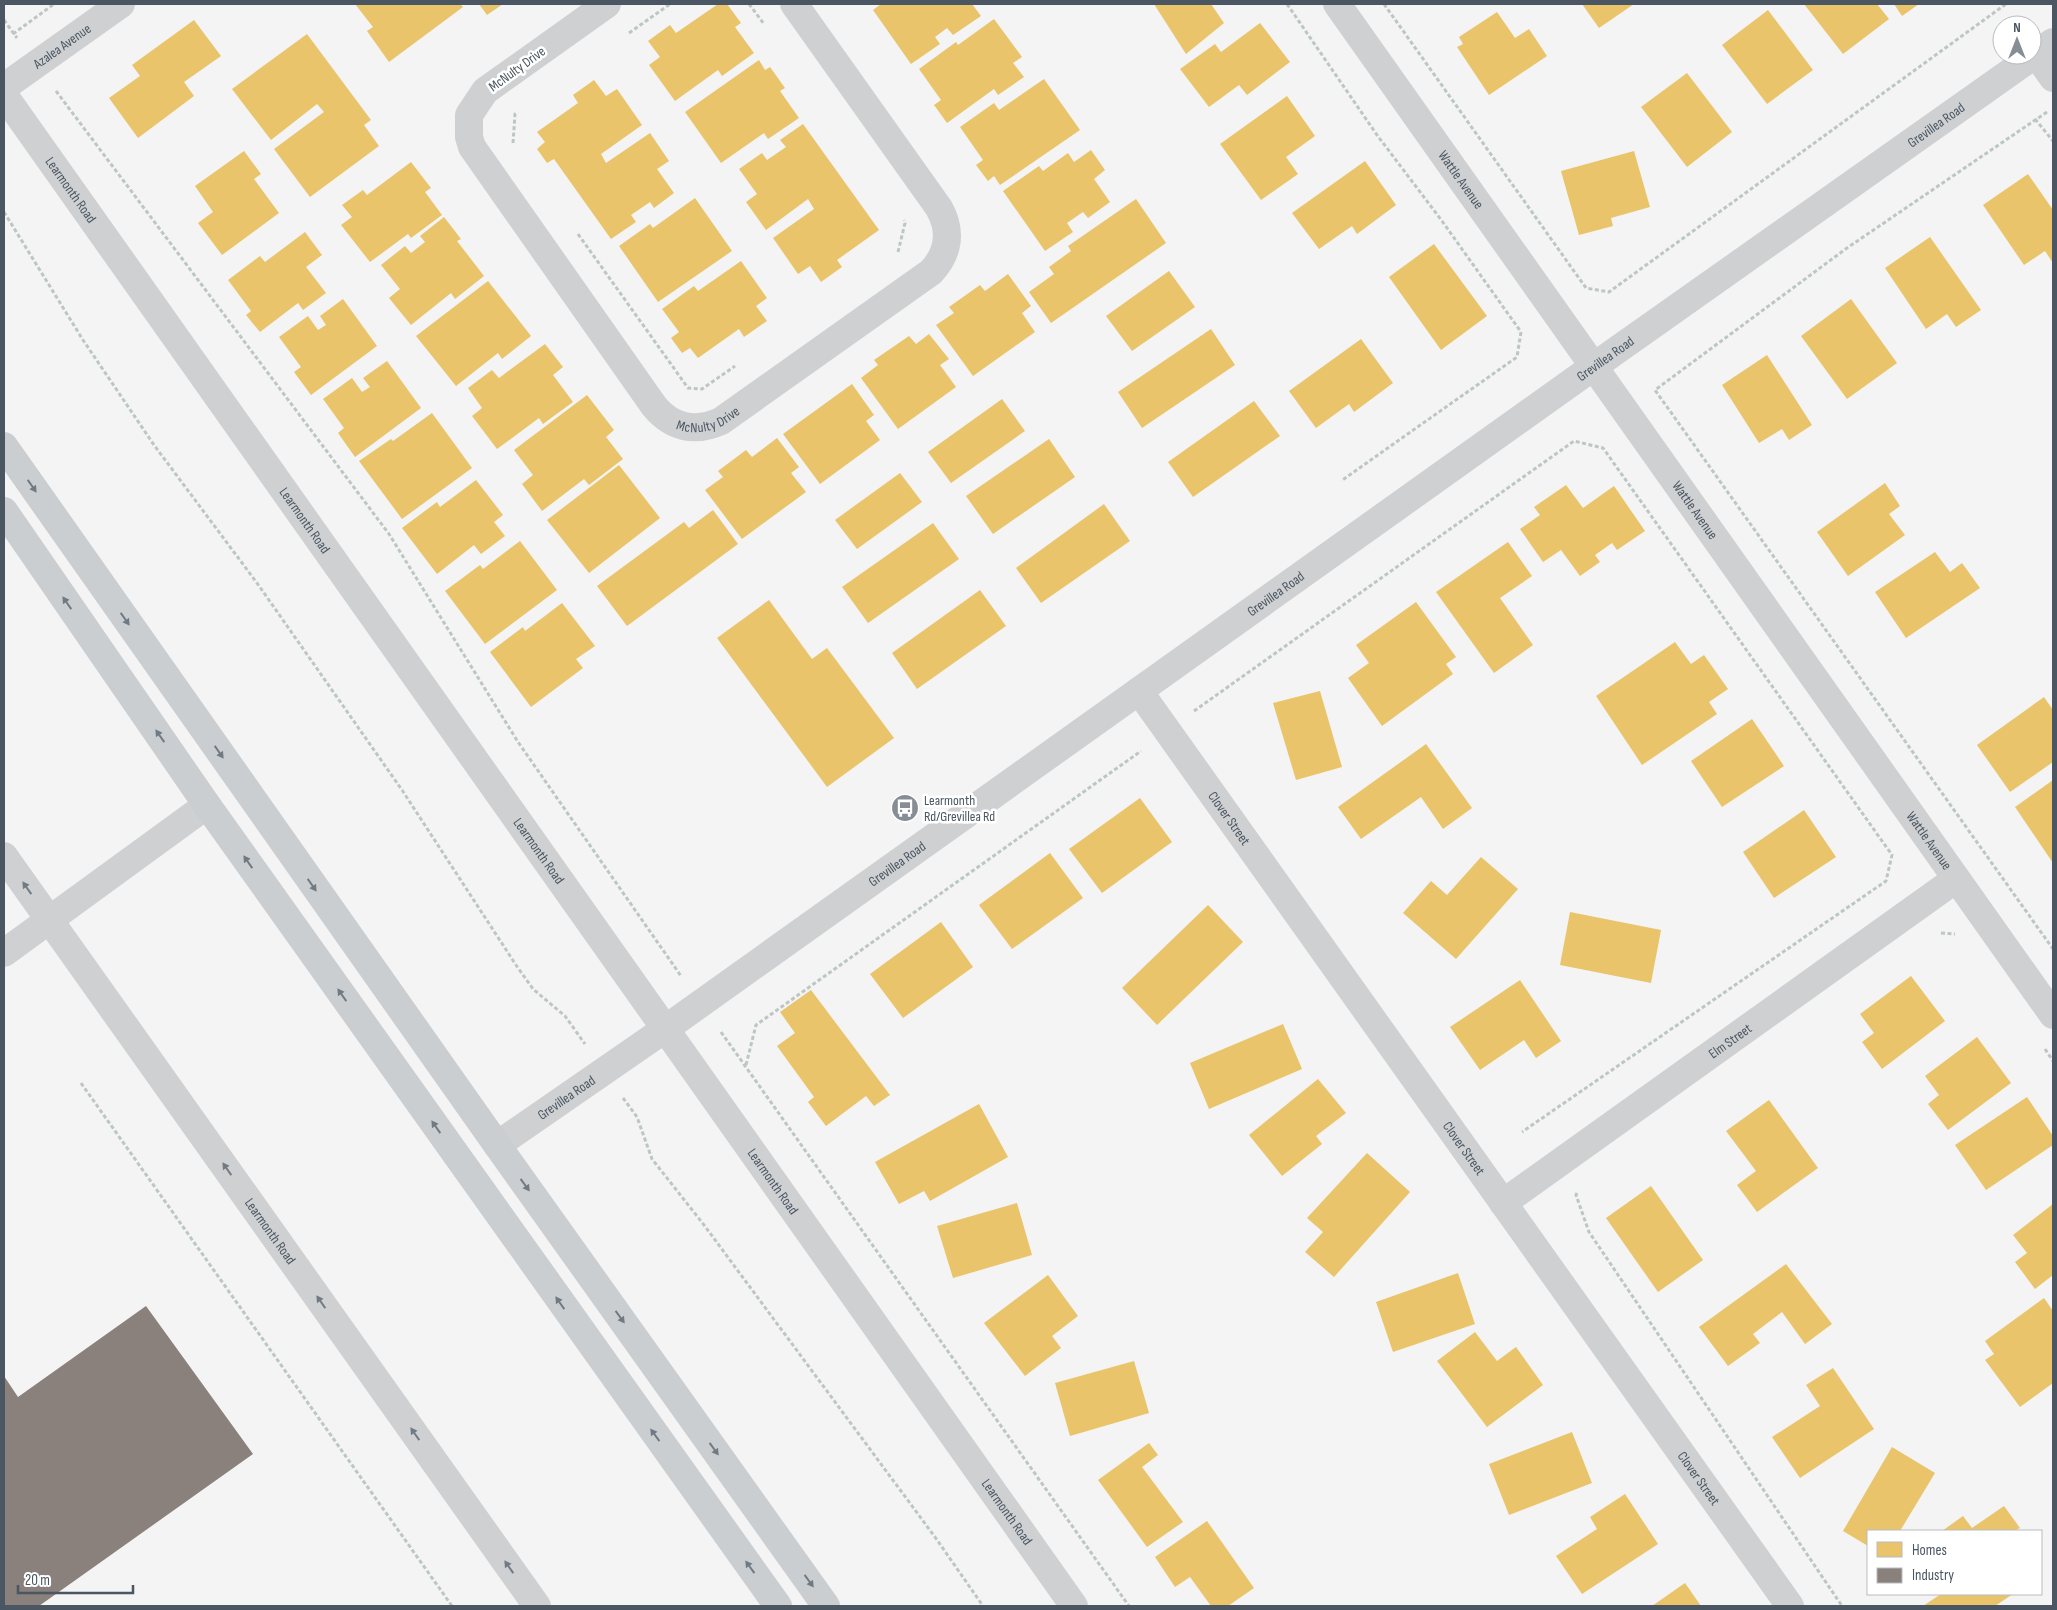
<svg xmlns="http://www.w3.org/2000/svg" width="2057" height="1610" font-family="'Sofia Sans Condensed',sans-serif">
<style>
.homes{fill:#e9c46a}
.industry{fill:#8a817c}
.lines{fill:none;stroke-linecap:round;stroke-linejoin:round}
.path{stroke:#bcc7c4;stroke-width:3;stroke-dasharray:4 2.5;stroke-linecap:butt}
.minor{stroke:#ced0d2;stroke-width:28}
.major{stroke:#caced1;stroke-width:28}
.oneway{fill:#707a83}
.oneway2{fill:#727b83}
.labels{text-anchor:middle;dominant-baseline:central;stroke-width:5;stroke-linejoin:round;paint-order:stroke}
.street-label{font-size:14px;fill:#4a5661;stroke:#fff}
.poi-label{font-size:14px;fill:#4a5661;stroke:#fff;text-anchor:start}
</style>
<rect width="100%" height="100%" fill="#f4f4f4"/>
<g class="homes">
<polygon points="355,4 460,4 463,7 389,62 367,31 373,27"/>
<polygon points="479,4 503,4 487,15"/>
<polygon points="718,4 727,4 741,23 735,27 754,53 722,76 718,70 675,101 649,65 660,57 648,41 670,25 676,33"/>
<polygon points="881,4 972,4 981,16 953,35 947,28 935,37 940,44 911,64 873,10"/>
<polygon points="1154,4 1211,4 1224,23 1186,54"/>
<polygon points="1582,4 1634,4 1599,28"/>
<polygon points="1804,4 1877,4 1889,19 1843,54"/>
<polygon points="1894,4 1919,4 1902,16"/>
<polygon points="1768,10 1813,70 1767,104 1722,45"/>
<polygon points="1497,12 1515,38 1529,29 1547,56 1489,95 1457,47 1463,44 1459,37"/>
<polygon points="994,19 1022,57 1013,63 1024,77 998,95 994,89 947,123 934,105 941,100 919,69 956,42 958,45"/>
<polygon points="194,20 221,56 184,82 194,96 138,138 109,98 140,76 132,65"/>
<polygon points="1260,23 1290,62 1247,95 1239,85 1209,107 1180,69 1215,44 1221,52"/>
<polygon points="307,34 371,120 364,125 379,146 310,197 274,149 324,112 317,104 271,140 232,89"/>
<polygon points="759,60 765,70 770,67 785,88 780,91 799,118 768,139 764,133 721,163 685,112"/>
<polygon points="1687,73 1732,132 1687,167 1641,107"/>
<polygon points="1044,79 1080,130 1000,185 994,176 988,181 976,165 983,160 960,127 994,103 999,110"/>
<polygon points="594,80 606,96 617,89 642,125 601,154 606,163 650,133 669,161 657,169 674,193 654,208 650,202 631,215 636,222 611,239 554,159 547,163 537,149 545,142 537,132 578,103 573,95"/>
<polygon points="1287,96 1315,136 1286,157 1298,174 1261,200 1220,144"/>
<polygon points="803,124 879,230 837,260 842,267 821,282 810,266 798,274 773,238 814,209 808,199 766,230 746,202 757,194 739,169 762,153 767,160 786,147 780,140"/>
<polygon points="1091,150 1105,170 1094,179 1110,202 1088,218 1083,212 1067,223 1073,232 1045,251 1003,191 1039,166 1043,171 1068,153 1074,162"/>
<polygon points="244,151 261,174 254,179 279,213 222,255 198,223 213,212 195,186"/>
<polygon points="1634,151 1650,207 1611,218 1613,226 1579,235 1561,171"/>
<polygon points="1365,161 1396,205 1357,234 1352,226 1319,249 1292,213"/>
<polygon points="411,162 431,188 425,192 442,215 411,238 408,234 370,262 341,225 352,217 342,205 363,190 367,195"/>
<polygon points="2028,174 2053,210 2053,263 2045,251 2024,265 1983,205"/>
<polygon points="695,198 732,251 658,302 619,246 650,224 653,228"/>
<polygon points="1136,199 1166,243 1051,323 1029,292 1054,274 1049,267 1071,251 1068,246"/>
<polygon points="444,217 461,239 457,241 484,276 455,299 451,293 411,325 389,298 400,289 381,265 405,246 411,253 425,242 420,236"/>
<polygon points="305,232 322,255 306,267 326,293 303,310 298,303 260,332 246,315 251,311 228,280 260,256 265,262"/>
<polygon points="1930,237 1981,310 1956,327 1947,314 1926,329 1885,268"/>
<polygon points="1434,244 1487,316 1441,350 1389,277"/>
<polygon points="741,261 767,298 756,306 767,321 744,337 739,329 698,358 690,348 682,353 671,338 679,332 662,309 694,286 698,291"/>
<polygon points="1169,271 1195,307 1132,351 1106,316"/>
<polygon points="1008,274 1031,306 1022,313 1035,332 973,376 936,325 954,313 949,307 980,285 985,291"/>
<polygon points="488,281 531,336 502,359 498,353 456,386 416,336"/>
<polygon points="343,299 377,346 311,395 294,372 301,367 279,337 308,316 318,330 326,325 320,316"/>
<polygon points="1851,299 1897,363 1847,399 1801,336"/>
<polygon points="1211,329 1235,365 1142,428 1118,392"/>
<polygon points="929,334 949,359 940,365 956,387 898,429 861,378 878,365 874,360 909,336 916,344"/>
<polygon points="1361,339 1393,383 1354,412 1349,404 1316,428 1289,391"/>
<polygon points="545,344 563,367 553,375 573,402 543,424 539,418 497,449 472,416 482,408 468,388 492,370 499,378"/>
<polygon points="1767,355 1812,425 1789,440 1782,429 1759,443 1722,385"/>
<polygon points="387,361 421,408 355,457 338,433 344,428 323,399 352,378 362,392 370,387 363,378"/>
<polygon points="852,384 874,415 866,421 880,440 820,484 783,434"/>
<polygon points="587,395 614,430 606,437 623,459 589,485 584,479 542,511 522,484 533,475 514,450"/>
<polygon points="1002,399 1025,431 951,483 928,452"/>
<polygon points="1254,401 1280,436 1193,497 1168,462"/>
<polygon points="432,413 472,468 402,519 359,461 391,439 393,441"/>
<polygon points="777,438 799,467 791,473 806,492 742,539 705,490 723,477 718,471 746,450 752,457"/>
<polygon points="1049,439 1075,477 993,534 966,496"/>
<polygon points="619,465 660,518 589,573 547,520"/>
<polygon points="900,473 922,502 857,549 835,520"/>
<polygon points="476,480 503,515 494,522 505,536 481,554 474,545 437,574 402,528 437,502 440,507"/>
<polygon points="1885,483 1900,506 1889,514 1905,535 1848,576 1817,532"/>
<polygon points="1566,485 1583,508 1614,486 1645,531 1617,550 1612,543 1595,555 1600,562 1580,576 1561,550 1543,562 1520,529 1540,515 1534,507"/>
<polygon points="1104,504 1130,541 1041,603 1016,568"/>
<polygon points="713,510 738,544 627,626 597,586 684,522 689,528"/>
<polygon points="933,523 959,559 868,623 842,587"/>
<polygon points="520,541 557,590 485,644 445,591 480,565 483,569"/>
<polygon points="1508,542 1532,576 1500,598 1533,645 1494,673 1436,592"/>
<polygon points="1935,552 1950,572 1962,563 1980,588 1906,638 1875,592"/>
<polygon points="980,590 1006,626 917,689 892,653"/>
<polygon points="769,600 812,659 827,648 894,738 827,787 717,638"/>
<polygon points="1416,602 1456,657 1446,664 1453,674 1382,726 1348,678 1369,663 1356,645"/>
<polygon points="562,603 595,646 576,659 583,668 531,707 490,652 523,627 525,631"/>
<polygon points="1675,642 1691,664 1704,655 1728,689 1709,702 1717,714 1642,765 1596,696"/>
<polygon points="1320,691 1342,767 1296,780 1273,703"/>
<polygon points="2044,697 2053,710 2053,762 2010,792 1977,745"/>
<polygon points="1752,719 1784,766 1722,807 1691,761"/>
<polygon points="1426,744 1472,808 1443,829 1421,797 1361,839 1338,807"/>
<polygon points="2053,780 2053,863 2015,807"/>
<polygon points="1140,798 1172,842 1102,893 1069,849"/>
<polygon points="1804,810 1836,857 1774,898 1743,852"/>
<polygon points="1050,853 1083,898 1012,949 979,905"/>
<polygon points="1481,857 1518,889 1456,959 1403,913 1431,881 1447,895"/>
<polygon points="1208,905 1243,942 1157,1025 1122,988"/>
<polygon points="1570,912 1661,930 1651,983 1560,965"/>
<polygon points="941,922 973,967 903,1018 870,974"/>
<polygon points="1911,976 1945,1021 1882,1069 1862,1042 1874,1033 1860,1014"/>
<polygon points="1520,980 1561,1041 1536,1058 1524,1040 1480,1070 1450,1027"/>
<polygon points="811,990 890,1095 874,1106 866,1096 826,1126 808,1102 814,1097 777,1046 795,1033 780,1012"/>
<polygon points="1283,1024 1302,1069 1209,1109 1190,1063"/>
<polygon points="1977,1037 2011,1083 1948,1130 1928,1104 1939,1095 1925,1076"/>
<polygon points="1318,1079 1346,1113 1316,1136 1322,1144 1282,1176 1249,1135"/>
<polygon points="2027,1097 2053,1136 2053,1145 1986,1190 1955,1145"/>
<polygon points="1769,1100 1818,1168 1757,1212 1737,1185 1756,1171 1726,1131"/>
<polygon points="979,1104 1008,1157 930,1201 924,1191 899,1204 875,1162"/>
<polygon points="1367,1153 1410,1192 1334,1277 1305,1252 1323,1232 1307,1218"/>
<polygon points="1651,1186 1703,1260 1658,1292 1606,1218"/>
<polygon points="1017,1203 1032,1255 953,1278 937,1226"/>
<polygon points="2053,1204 2053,1275 2035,1289 2015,1262 2027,1253 2013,1235"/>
<polygon points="1786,1264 1832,1324 1805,1344 1782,1312 1753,1334 1760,1343 1728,1366 1699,1327"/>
<polygon points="1458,1273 1475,1324 1393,1352 1376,1302"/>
<polygon points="1048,1275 1078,1316 1052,1336 1061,1348 1025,1376 984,1323"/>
<polygon points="2044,1298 2053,1311 2053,1383 2020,1407 1985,1360 1994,1354 1985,1341"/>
<polygon points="1475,1332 1497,1361 1516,1347 1543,1385 1487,1427 1437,1361"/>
<polygon points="1134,1361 1149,1413 1070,1436 1055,1383"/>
<polygon points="1833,1368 1874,1429 1800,1478 1772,1437 1820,1406 1806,1385"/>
<polygon points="1572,1432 1592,1483 1509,1515 1489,1464"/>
<polygon points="1149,1443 1158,1455 1142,1467 1183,1522 1147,1547 1098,1480"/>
<polygon points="1892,1447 1935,1473 1900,1531 1868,1531 1868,1546 1843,1531"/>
<polygon points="1625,1494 1658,1544 1582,1594 1556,1556 1597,1529 1590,1517"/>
<polygon points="2004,1506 2020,1528 2014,1531 1942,1531 1963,1516 1972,1528"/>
<polygon points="1207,1521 1254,1588 1228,1606 1211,1606 1190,1577 1175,1587 1155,1557"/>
<polygon points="1685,1583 1701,1606 1652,1606"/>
<polygon points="1941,1594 2013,1594 1995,1606 1923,1606"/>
</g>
<polygon class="industry" points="146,1306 253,1454 39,1606 4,1606 4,1376 18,1397"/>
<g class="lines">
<g class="path">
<polyline points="749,4 764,24"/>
<polyline points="1287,4 1377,135 1442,221 1521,332 1517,357 1341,481"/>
<polyline points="1384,4 1586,288 1609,292 2006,4"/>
<polyline points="4,20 17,38"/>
<polyline points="629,33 670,4"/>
<polyline points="13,34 54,4"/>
<polyline points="56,91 389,534 518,742 681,976"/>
<polyline points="2047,112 1847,248 1655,390 2053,949"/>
<polyline points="2035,119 2053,141"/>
<polyline points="513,143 515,114 518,112"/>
<polyline points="4,212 83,340 154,445 257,583 402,790 516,965 533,989 565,1016 585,1044"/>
<polyline points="578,234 688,388 702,389 735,366"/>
<polyline points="898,252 905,223 904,220"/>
<polyline points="1194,711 1574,441 1603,448 1892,855 1886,881 1522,1132"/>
<polyline points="1941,933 1955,934"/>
<polyline points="721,1032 1129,1606"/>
<polyline points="2045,1049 2053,1061"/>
<polyline points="746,1065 756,1025 1141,751"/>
<polyline points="81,1083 452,1606"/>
<polyline points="623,1098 637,1117 652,1159 704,1225 935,1537 983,1606"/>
<polyline points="1577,1193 1576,1195 1589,1232 1842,1606"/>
</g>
<g class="minor">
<path id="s1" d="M607,4L485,91L469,115V137L472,147L654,406C672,428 695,433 721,421L931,272C949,253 952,231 939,208L794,4"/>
<path id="s2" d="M1337,4L2053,1015"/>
<polyline points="2036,54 2053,78"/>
<path id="s3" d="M4,87L121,4"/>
<path id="s4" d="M4,95L1074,1606"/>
<path id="s5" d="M1139,691L1790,1606"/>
<path id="s6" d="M4,856L537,1606"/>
<polyline points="4,953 207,805"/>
<path id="s7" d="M497,1145L665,1029L1593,367L2053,42"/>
<path id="s8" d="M1503,1203L1956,879"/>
</g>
<g class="major">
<polyline points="4,446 497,1145 826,1606"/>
<polyline points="4,511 207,805 778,1606"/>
</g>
</g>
<defs><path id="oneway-solid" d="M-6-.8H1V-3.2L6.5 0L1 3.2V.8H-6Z" transform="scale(1.25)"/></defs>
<g class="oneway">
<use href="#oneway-solid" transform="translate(32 486) rotate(55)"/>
<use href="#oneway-solid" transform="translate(67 603) rotate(-125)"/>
<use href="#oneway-solid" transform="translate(125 619) rotate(55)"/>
<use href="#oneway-solid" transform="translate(160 736) rotate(-125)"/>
<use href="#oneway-solid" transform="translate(219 752) rotate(55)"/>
<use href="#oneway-solid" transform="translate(248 862) rotate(-125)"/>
<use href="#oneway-solid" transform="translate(312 885) rotate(55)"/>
<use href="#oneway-solid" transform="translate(342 995) rotate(-125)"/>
<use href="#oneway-solid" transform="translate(436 1127) rotate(-125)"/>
<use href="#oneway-solid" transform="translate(525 1185) rotate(54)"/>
<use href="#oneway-solid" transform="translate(560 1303) rotate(-125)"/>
<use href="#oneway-solid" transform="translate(620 1317) rotate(54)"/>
<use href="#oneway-solid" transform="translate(655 1435) rotate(-126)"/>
<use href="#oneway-solid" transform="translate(714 1449) rotate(54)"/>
<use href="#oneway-solid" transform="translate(750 1567) rotate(-126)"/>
<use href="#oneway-solid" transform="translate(809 1581) rotate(54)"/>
</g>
<g class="oneway2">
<use href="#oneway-solid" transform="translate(27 888) rotate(-125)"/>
<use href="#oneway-solid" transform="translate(227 1169) rotate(-125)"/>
<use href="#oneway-solid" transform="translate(321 1302) rotate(-125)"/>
<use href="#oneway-solid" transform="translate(415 1434) rotate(-125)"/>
<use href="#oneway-solid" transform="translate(509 1567) rotate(-125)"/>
</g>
<defs>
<g id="bus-disc" transform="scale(1.4375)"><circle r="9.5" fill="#868d94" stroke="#fff"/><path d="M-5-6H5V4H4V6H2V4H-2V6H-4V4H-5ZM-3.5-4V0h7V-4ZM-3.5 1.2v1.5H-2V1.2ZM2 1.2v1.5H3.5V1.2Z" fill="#fff"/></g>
</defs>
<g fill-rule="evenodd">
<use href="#bus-disc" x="905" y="808"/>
</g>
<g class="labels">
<g class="street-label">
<text stroke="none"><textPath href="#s3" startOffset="71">Azalea Avenue</textPath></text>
<text transform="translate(517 69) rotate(-36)">McNulty Drive</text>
<text stroke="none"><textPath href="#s7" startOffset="1764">Grevillea Road</textPath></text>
<text stroke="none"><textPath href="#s2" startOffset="215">Wattle Avenue</textPath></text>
<text stroke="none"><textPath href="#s4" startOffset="116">Learmonth Road</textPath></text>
<text stroke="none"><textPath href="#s7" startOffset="1359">Grevillea Road</textPath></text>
<text stroke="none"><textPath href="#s1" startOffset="590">McNulty Drive</textPath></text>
<text stroke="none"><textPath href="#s2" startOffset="620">Wattle Avenue</textPath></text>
<text stroke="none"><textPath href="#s4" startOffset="521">Learmonth Road</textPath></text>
<text stroke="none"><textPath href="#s7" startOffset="954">Grevillea Road</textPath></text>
<text stroke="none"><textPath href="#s5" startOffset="156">Clover Street</textPath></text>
<text stroke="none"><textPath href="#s2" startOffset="1025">Wattle Avenue</textPath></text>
<text stroke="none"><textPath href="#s4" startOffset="926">Learmonth Road</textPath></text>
<text stroke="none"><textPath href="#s7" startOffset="489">Grevillea Road</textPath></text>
<text stroke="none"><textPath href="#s8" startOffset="279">Elm Street</textPath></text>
<text stroke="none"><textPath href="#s7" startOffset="84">Grevillea Road</textPath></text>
<text stroke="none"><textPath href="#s5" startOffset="561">Clover Street</textPath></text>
<text stroke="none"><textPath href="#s4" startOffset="1331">Learmonth Road</textPath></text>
<text stroke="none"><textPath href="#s6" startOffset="460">Learmonth Road</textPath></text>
<text stroke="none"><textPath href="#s5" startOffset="966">Clover Street</textPath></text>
<text stroke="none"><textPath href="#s4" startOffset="1736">Learmonth Road</textPath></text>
</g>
<g class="poi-label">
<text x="924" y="800">Learmonth<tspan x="924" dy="16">Rd/Grevillea Rd</tspan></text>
</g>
</g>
<rect width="2057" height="1610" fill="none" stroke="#4a5661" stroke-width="10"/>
<rect x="1867" y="1530" width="175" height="65" fill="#ffffff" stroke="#b7bbc0"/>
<rect x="1877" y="1542" width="25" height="15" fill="#e9c46a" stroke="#b7bbc0"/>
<text x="1912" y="1555" font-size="15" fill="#4a5661">Homes</text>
<rect x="1877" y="1568" width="25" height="15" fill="#8a817c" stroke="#b7bbc0"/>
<text x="1912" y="1580" font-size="15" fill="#4a5661">Industry</text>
<g transform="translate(2017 40)"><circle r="24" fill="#ffffff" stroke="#b7bbc0"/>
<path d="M0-4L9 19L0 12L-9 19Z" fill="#868d94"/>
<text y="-8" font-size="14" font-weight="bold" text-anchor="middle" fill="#4a5661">N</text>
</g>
<path d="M18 1585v8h115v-8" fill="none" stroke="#4a5661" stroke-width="2.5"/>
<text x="25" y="1585" font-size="15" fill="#4a5661" stroke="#ffffff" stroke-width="4" paint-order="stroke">20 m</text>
</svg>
